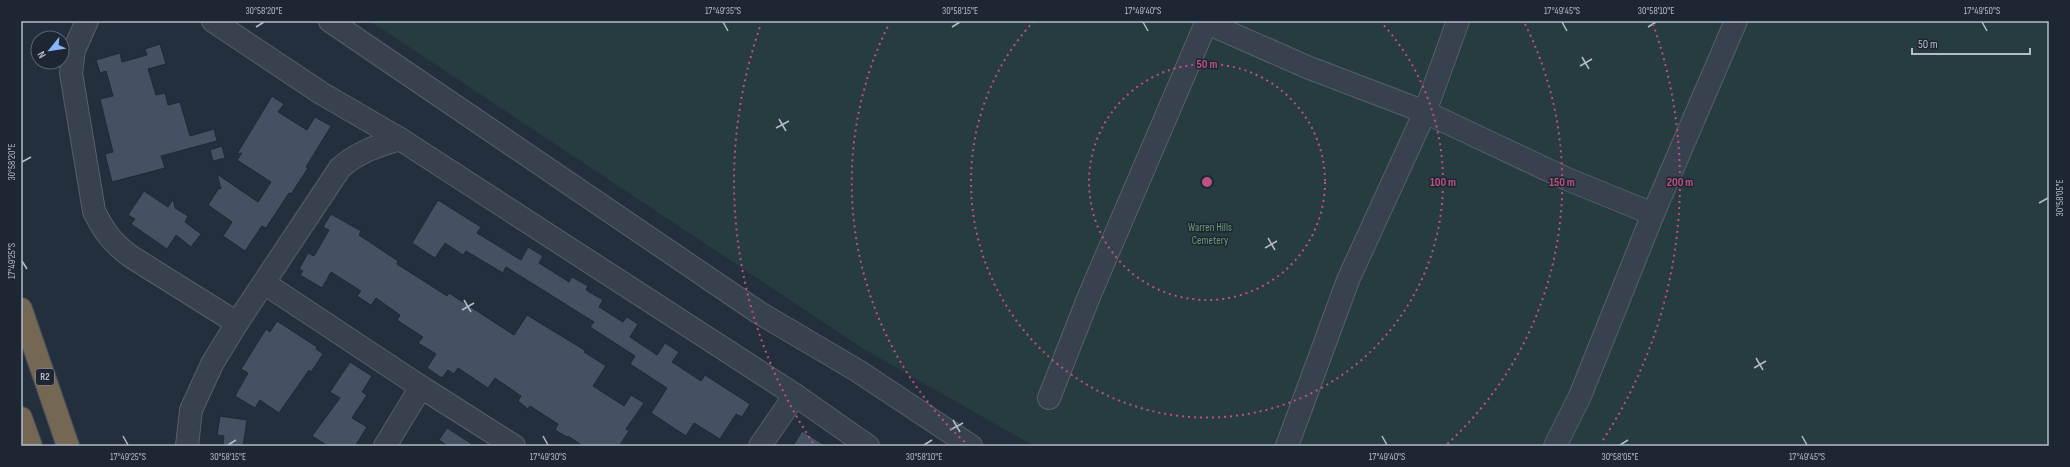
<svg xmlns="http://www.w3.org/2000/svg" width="2070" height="467" font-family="'Sofia Sans Condensed',sans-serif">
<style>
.green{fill:#263c3f}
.building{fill:#455162;stroke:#1f2835}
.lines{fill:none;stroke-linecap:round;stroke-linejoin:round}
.minor-casing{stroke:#565f6c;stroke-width:24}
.highway-casing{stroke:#434c59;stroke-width:24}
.minor{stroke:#38414e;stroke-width:22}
.highway{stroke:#746855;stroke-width:22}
.ticks{fill:none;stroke:#b4bcc9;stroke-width:1.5}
.ring{fill:none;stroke:#bd5182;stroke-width:2;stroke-dasharray:2 4}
.labels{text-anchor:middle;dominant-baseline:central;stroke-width:3;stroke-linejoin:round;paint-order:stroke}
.shield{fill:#1d2633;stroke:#878f9c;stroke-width:1}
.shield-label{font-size:10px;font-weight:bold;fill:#b4bcc9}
.park-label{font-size:11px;fill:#6b9a76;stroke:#1d2633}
.centre{fill:#bd5182;stroke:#1d2633;stroke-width:2}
.ring-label{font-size:12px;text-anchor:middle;font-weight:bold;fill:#bd5182;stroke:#1d2633;stroke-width:3;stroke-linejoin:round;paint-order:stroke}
.neatline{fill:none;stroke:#b4bcc9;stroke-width:1.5}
.ticks-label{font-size:10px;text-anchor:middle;fill:#b4bcc9}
</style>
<rect width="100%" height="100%" fill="#242f3e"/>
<polygon class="green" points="370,21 2049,21 2049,446 1034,446 862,348"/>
<g class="building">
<polygon points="160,44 166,64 148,69 156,95 165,93 168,105 180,102 190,136 214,129 217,141 161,156 165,168 112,182 105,154 113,152 100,99 113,96 106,71 100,73 96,60 120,53 122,62 147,55 145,49"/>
<polygon points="272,96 284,104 278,112 307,130 315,117 331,126 306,167 308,168 291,194 289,193 266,228 262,226 245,251 223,236 232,222 208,205 219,188 221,189 217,174 258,202 271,182 237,160 242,153 237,154"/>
<polygon points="222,146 225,158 213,161 210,150"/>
<polygon points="144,191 168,207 173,199 175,208 188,216 185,222 201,234 191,247 176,235 167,249 131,224 135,219 128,215"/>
<polygon points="438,200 481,227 477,233 521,260 528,247 543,256 539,263 569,282 572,277 588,286 586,290 603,300 599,307 623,322 627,317 638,324 630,337 657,355 665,343 679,352 672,362 701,381 705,375 750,404 742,417 736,414 720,439 694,423 686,436 651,413 667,388 630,364 635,356 590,327 594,322 506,267 503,273 466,251 463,255 445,243 435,258 412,243"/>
<polygon points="331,214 361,231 359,235 398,261 397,264 447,296 449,293 514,335 527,315 586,351 584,352 606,366 593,386 624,406 631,395 644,403 626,429 629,431 619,446 583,446 568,436 567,437 555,430 558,424 530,406 528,409 518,401 521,396 495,378 488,388 458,368 454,374 448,370 442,378 427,368 436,354 418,343 423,337 397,320 400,315 376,298 371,305 357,296 361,291 331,272 322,288 300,275 303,271 299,269 308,253 314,256 329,230 323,227"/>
<polygon points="277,321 317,347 316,349 323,354 311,372 309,370 279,413 260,400 255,408 235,396 248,373 241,369 266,329 270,332"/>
<polygon points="350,362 372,376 362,392 367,395 352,418 367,427 355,446 328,446 312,436 340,398 330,392"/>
<polygon points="220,416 247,420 243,446 223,446 224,436 217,435"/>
<polygon points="447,428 475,446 448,446 439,440"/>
<polygon points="802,431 826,446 793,446"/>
</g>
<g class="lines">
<g class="minor-casing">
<g id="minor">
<path d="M87,21L74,50L71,73L94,211C104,232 112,242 130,256L237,323"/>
<polyline points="213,21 321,93 400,139"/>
<polyline points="330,21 758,312 858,371 971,446"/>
<polyline points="1207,23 1307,67 1425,112 1567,179 1653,214"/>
<polyline points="264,283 421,387 385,446"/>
<polyline points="421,387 514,446"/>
<polyline points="1049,398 1090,294 1207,21"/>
<path d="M187,446L191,410L212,364L237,323L340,168C358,152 377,146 400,139L795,395L868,446"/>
<polyline points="760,446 795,395"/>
<polyline points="1287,446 1348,280 1425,112 1458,21"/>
<polyline points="1555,446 1580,396 1653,214 1736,21"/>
</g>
</g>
<g class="highway-casing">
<g id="highway">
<polyline points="21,309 68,446"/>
<polyline points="21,418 31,446"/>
</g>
</g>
<use href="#minor" class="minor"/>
<use href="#highway" class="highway"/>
</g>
<path class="ticks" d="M723,22L728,31M1143,22L1148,31M1562,22L1567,31M1982,22L1987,31M256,27L264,22M952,27L960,22M1648,27L1656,22M1582,57L1589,69M1580,66L1592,59M779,119L786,131M776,128L789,121M22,162L31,157M2039,203L2048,198M1268,238L1275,250M1265,248L1277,241M22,261L27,269M464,300L471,312M462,310L474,303M1756,358L1763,370M1754,368L1766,361M953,420L960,432M950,430L963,423M123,436L128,445M543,436L548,445M1382,436L1387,445M1802,436L1807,445M228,445L236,440M924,445L932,440M1620,445L1628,440"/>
<g class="ring">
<circle cx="1207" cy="182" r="118"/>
<path d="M1380 21A236 236 0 1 1 1034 21"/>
<path d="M969 446A355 355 0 0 1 889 24M1525 24A355 355 0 0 1 1445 446"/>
<path d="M813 443A473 473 0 0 1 761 24M1653 24A473 473 0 0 1 1601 443"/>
</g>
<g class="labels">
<rect class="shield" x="36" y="369" width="18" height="16" rx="3"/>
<g class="shield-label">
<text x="45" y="377">R2</text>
</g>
<g class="park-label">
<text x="1210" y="227">Warren Hills<tspan x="1210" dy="13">Cemetery</tspan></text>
</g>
</g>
<circle cx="1207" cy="182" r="6" class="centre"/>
<g class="ring-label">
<text x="1207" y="68">50 m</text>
<text x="1443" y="186">100 m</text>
<text x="1562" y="186">150 m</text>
<text x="1680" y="186">200 m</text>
</g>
<rect width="2070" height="467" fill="none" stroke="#1d2633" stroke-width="44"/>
<g transform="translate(50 50) rotate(240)"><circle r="19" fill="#1d2633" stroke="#59626f"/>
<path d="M0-3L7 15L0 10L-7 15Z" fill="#8ab4f8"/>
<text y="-6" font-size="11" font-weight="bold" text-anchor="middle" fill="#b4bcc9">N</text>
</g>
<path d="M1912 48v6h118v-6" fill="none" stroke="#b4bcc9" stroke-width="2"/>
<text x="1918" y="48" font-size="12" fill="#b4bcc9" stroke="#1d2633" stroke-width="3" paint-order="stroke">50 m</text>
<rect x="22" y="22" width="2026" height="423" class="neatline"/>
<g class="ticks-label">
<text x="264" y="14">30°58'20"E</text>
<text x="723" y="14">17°49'35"S</text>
<text x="960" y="14">30°58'15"E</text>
<text x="1143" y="14">17°49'40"S</text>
<text x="1562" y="14">17°49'45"S</text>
<text x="1656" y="14">30°58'10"E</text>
<text x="1982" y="14">17°49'50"S</text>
<text transform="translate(11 162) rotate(-90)" y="4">30°58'20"E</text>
<text transform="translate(2059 198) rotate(-90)" y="4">30°58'05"E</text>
<text transform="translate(11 261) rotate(-90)" y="4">17°49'25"S</text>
<text x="128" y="460">17°49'25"S</text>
<text x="228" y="460">30°58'15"E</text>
<text x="548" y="460">17°49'30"S</text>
<text x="924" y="460">30°58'10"E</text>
<text x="1387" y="460">17°49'40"S</text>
<text x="1620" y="460">30°58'05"E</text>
<text x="1807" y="460">17°49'45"S</text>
</g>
</svg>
